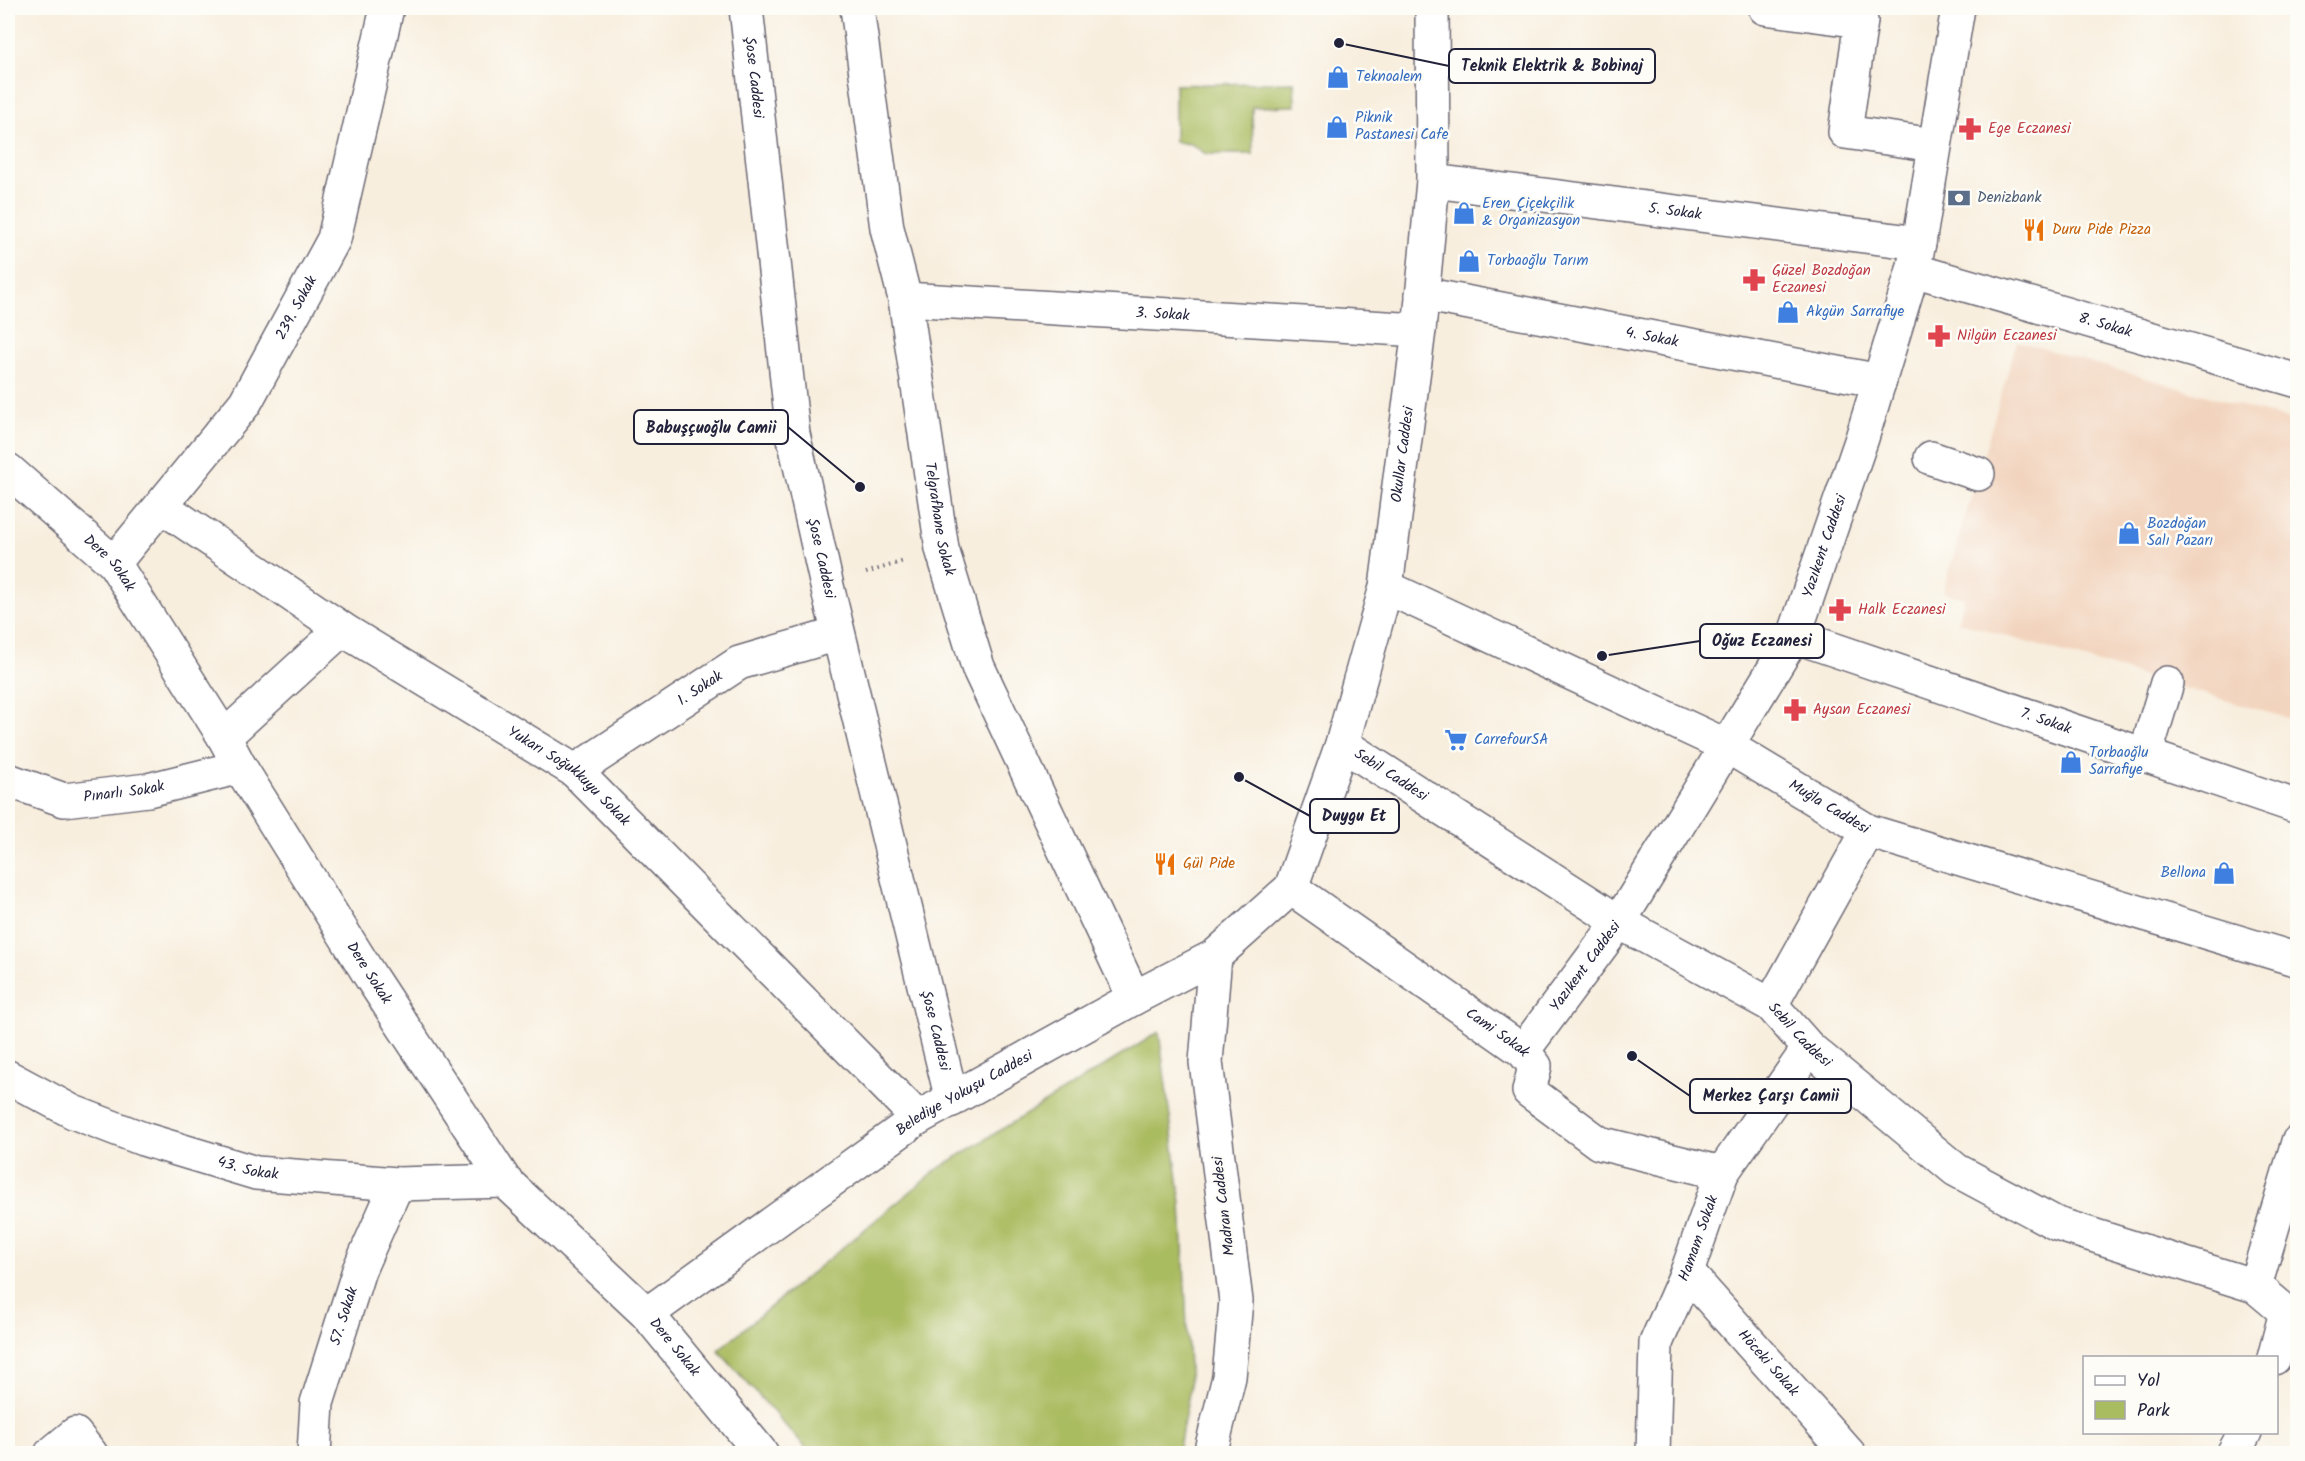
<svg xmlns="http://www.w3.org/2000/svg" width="2305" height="1461" font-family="Kalam,sans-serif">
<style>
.built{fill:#f2d4be}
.green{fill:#aabc60;stroke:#666f4e;stroke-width:1.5}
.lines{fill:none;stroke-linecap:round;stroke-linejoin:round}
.minor-casing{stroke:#6d6974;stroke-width:36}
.path{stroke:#6d6974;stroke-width:4;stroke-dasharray:1.5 4.5;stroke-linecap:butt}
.minor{stroke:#fff;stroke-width:33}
.labels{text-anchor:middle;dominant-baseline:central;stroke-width:5;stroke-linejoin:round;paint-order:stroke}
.shop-label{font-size:15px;fill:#366cbe;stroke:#fdfcf7;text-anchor:start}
.street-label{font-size:15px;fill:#22223b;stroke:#fdfcf7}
.health-label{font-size:15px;fill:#be3a42;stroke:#fdfcf7;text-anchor:start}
.service-label{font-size:15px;fill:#4e5e75;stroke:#fdfcf7;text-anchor:start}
.food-label{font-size:15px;fill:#c56008;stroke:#fdfcf7;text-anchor:start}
.leader{fill:none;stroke:#22223b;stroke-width:2}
.callout-dot{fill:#22223b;stroke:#fdfcf7;stroke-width:2}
.callout{fill:#fdfcf7;stroke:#22223b;stroke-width:2}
.callout-label{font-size:16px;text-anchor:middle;font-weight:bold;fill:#22223b}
</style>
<rect width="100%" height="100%" fill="#fdfcf7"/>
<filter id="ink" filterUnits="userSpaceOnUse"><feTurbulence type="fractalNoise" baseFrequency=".0167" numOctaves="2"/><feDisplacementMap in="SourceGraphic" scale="12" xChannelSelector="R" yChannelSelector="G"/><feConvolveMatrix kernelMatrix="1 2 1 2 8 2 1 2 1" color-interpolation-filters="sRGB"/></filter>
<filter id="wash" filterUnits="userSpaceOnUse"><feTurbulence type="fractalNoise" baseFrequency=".008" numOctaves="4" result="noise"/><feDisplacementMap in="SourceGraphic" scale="24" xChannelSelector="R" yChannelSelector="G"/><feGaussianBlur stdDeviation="1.35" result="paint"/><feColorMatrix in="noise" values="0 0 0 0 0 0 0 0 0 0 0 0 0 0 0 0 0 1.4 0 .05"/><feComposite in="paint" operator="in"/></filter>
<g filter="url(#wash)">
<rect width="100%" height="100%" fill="#f8eede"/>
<polygon class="built" points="2017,341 2297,422 2297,721 1958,622 1964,598 1943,592"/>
<g class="green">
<polygon points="1294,82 1295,106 1252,107 1253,154 1206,154 1191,144 1175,142 1175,85"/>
<polygon points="1159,1032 1181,1203 1190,1388 1178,1453 810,1453 718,1350 939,1168"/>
</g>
</g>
<g filter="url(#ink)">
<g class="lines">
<g class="minor-casing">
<g id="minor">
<path id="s1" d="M746,8L793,434L827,586L952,1100"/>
<path id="s2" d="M857,8L887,228L905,299L942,549L978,667L1134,998"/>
<polyline points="1765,8 1861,21 1845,132 1935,145"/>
<path id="s3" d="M1433,181L1919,243"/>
<path id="s4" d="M1913,270L2298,381"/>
<path id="s5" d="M1422,294L1880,381"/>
<path id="s6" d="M905,299L1419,330"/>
<polyline points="1931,458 1978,474"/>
<path id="s7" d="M8,470L114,563L224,737L240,767L372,979L505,1181L647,1314L762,1454"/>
<path id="s8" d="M161,506L342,629L575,771L918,1118"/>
<path id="s9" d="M114,563L245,403L334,239L387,8"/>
<path id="s10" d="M1386,587L1727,746L1868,831L2298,960"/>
<path id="s11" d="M1794,636L2298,807"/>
<polyline points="224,737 342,629"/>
<path id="s12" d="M1342,744L1619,922L1771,1005L1809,1048L1956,1170L2057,1224L2255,1286L2286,1312L2298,1316"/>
<polyline points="2145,756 2167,683"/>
<path id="s13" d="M575,771L739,663L838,634"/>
<path id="s14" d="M8,780L64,800L148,790L240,767"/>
<path id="s15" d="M1291,888L1523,1051L1535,1066L1529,1091L1599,1143L1722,1173"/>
<polyline points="1771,1005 1868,831"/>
<path id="s16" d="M1523,1051L1619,922L1794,636L1862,438L1913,270L1919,243L1958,8"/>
<path id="s17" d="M8,1077L73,1112L143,1139L256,1173L397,1184L505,1181"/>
<path id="s18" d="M1687,1272L1849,1454"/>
<polyline points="2255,1286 2298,1142"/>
<path id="s19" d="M647,1314L918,1118L1134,998L1215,956L1291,888L1342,744L1386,587L1419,330L1433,181L1432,8"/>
<polyline points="2274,1358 2286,1312"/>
<polyline points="51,1454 75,1434 91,1454"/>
<path id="s20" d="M314,1454L317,1403L359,1270L397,1184"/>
<polyline points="1210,1454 1229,1377 1236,1301 1206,1062 1215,956"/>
<path id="s21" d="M1653,1454L1656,1343L1687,1272L1722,1173L1809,1048"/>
<polyline points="2233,1454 2245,1432"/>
</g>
</g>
<polyline class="path" points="866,573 904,561"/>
<use href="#minor" class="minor"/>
</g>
</g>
<defs>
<g id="shop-bare" transform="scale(1.8)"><path d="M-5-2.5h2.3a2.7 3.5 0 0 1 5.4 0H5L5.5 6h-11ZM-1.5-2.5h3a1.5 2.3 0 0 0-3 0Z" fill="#3f7fe0" stroke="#fdfcf7" stroke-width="2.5" paint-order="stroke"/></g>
<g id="pharmacy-bare" transform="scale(1.8)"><path d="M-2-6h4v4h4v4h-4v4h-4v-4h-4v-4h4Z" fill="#e0444e" stroke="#fdfcf7" stroke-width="2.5" paint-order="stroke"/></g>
<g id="bank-bare" transform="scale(1.8)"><path d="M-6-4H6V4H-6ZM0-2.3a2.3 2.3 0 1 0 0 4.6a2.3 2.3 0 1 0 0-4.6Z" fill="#5c6f8a" stroke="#fdfcf7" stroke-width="2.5" paint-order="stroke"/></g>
<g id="restaurant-bare" transform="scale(1.8)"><path d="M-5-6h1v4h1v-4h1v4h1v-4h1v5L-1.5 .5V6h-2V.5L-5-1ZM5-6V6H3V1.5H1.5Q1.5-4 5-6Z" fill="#e8710a" stroke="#fdfcf7" stroke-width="2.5" paint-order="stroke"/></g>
<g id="supermarket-bare" transform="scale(1.8)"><path d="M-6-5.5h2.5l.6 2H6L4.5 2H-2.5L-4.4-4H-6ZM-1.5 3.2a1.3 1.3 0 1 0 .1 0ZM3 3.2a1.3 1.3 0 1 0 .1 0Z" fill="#3f7fe0" stroke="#fdfcf7" stroke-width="2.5" paint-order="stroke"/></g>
</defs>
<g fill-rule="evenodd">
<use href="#shop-bare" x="1338" y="77"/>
<use href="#shop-bare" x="1337" y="127"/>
<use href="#pharmacy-bare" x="1970" y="129"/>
<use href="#bank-bare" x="1959" y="198"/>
<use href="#shop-bare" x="1464" y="213"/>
<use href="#restaurant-bare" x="2034" y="230"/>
<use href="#shop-bare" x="1469" y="261"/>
<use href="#pharmacy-bare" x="1754" y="280"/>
<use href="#shop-bare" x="1788" y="312"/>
<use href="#pharmacy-bare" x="1939" y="336"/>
<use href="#shop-bare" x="2129" y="533"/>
<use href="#pharmacy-bare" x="1840" y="610"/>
<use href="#pharmacy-bare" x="1795" y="710"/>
<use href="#supermarket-bare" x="1456" y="740"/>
<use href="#shop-bare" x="2071" y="762"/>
<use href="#restaurant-bare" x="1165" y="864"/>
<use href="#shop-bare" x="2224" y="873"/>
</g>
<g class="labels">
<g class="shop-label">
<text x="1356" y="77">Teknoalem</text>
<text x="1355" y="118">Piknik<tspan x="1355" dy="17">Pastanesi Cafe</tspan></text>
<text x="1482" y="204">Eren Çiçekçilik<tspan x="1482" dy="17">&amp; Organizasyon</tspan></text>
<text x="1487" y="261">Torbaoğlu Tarım</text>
<text x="1806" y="312">Akgün Sarrafiye</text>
<text x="2147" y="524">Bozdoğan<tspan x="2147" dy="17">Salı Pazarı</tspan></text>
<text x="1474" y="740">CarrefourSA</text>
<text x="2089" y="753">Torbaoğlu<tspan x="2089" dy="17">Sarrafiye</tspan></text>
<text x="2206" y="873" text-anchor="end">Bellona</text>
</g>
<g class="street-label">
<text stroke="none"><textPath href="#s1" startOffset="70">Şose Caddesi</textPath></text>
<text stroke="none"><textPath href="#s3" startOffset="244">5. Sokak</textPath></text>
<text stroke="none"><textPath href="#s9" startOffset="315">239. Sokak</textPath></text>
<text stroke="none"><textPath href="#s6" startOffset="258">3. Sokak</textPath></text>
<text stroke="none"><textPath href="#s4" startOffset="200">8. Sokak</textPath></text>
<text stroke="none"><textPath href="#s5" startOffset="234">4. Sokak</textPath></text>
<text stroke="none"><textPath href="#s19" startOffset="1224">Okullar Caddesi</textPath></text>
<text stroke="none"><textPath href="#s2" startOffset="518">Telgrafhane Sokak</textPath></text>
<text stroke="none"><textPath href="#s16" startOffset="591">Yazıkent Caddesi</textPath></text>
<text stroke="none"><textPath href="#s1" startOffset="556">Şose Caddesi</textPath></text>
<text stroke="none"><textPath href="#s7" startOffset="138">Dere Sokak</textPath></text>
<text stroke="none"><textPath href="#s13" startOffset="150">1. Sokak</textPath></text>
<text stroke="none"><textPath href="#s11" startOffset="266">7. Sokak</textPath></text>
<text stroke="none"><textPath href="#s12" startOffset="58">Sebil Caddesi</textPath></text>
<text stroke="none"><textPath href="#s8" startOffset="490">Yukarı Soğukkuyu Sokak</textPath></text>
<text stroke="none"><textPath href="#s14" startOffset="120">Pınarlı Sokak</textPath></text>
<text stroke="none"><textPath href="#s10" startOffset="495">Muğla Caddesi</textPath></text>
<text stroke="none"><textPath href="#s16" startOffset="105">Yazıkent Caddesi</textPath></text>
<text stroke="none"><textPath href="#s7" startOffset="624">Dere Sokak</textPath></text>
<text stroke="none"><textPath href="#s1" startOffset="1042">Şose Caddesi</textPath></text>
<text stroke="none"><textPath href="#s15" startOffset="252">Cami Sokak</textPath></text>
<text stroke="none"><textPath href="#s12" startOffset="544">Sebil Caddesi</textPath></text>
<text stroke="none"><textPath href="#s19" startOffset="387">Belediye Yokuşu Caddesi</textPath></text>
<text stroke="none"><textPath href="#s17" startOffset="258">43. Sokak</textPath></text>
<text transform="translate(1224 1206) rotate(-97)">Madran Caddesi</text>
<text stroke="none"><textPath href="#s21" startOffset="224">Hamam Sokak</textPath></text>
<text stroke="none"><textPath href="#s20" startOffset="142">57. Sokak</textPath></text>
<text stroke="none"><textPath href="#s7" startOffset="1110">Dere Sokak</textPath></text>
<text stroke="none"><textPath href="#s18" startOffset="122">Höceki Sokak</textPath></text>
</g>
<g class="health-label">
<text x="1988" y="129">Ege Eczanesi</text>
<text x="1772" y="271">Güzel Bozdoğan<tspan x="1772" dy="17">Eczanesi</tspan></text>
<text x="1957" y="336">Nilgün Eczanesi</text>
<text x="1858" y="610">Halk Eczanesi</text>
<text x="1813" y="710">Aysan Eczanesi</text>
</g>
<g class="service-label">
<text x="1977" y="198">Denizbank</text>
</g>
<g class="food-label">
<text x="2052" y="230">Duru Pide Pizza</text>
<text x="1183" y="864">Gül Pide</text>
</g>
</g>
<path class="leader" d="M1339 43L1449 66M860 487L788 427M1602 656L1700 641M1239 777L1310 816M1632 1056L1690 1096"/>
<g class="callout-dot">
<circle cx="1339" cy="43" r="6"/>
<circle cx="860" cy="487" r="6"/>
<circle cx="1602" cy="656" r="6"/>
<circle cx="1239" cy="777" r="6"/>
<circle cx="1632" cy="1056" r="6"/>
</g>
<g class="callout">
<rect x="1449" y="49" width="206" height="34" rx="6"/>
<rect x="634" y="410" width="154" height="34" rx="6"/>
<rect x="1700" y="624" width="124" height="34" rx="6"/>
<rect x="1310" y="799" width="89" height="34" rx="6"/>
<rect x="1690" y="1079" width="161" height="34" rx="6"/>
</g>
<g class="callout-label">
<text x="1552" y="71">Teknik Elektrik &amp; Bobinaj</text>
<text x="711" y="433">Babuşçuoğlu Camii</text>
<text x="1762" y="646">Oğuz Eczanesi</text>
<text x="1354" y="821">Duygu Et</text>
<text x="1771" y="1101">Merkez Çarşı Camii</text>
</g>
<rect width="2305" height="1461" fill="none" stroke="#fdfcf7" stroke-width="30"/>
<rect x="2083" y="1356" width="195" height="78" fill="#fdfcf7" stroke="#a5a5ac" stroke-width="1.5"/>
<rect x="2095" y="1376" width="30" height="9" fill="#ffffff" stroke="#a5a5ac" stroke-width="1.5"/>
<text x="2137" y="1386" font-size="18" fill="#22223b">Yol</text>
<rect x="2095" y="1401" width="30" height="18" fill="#aabc60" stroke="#a5a5ac" stroke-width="1.5"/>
<text x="2137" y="1416" font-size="18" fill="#22223b">Park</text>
</svg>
